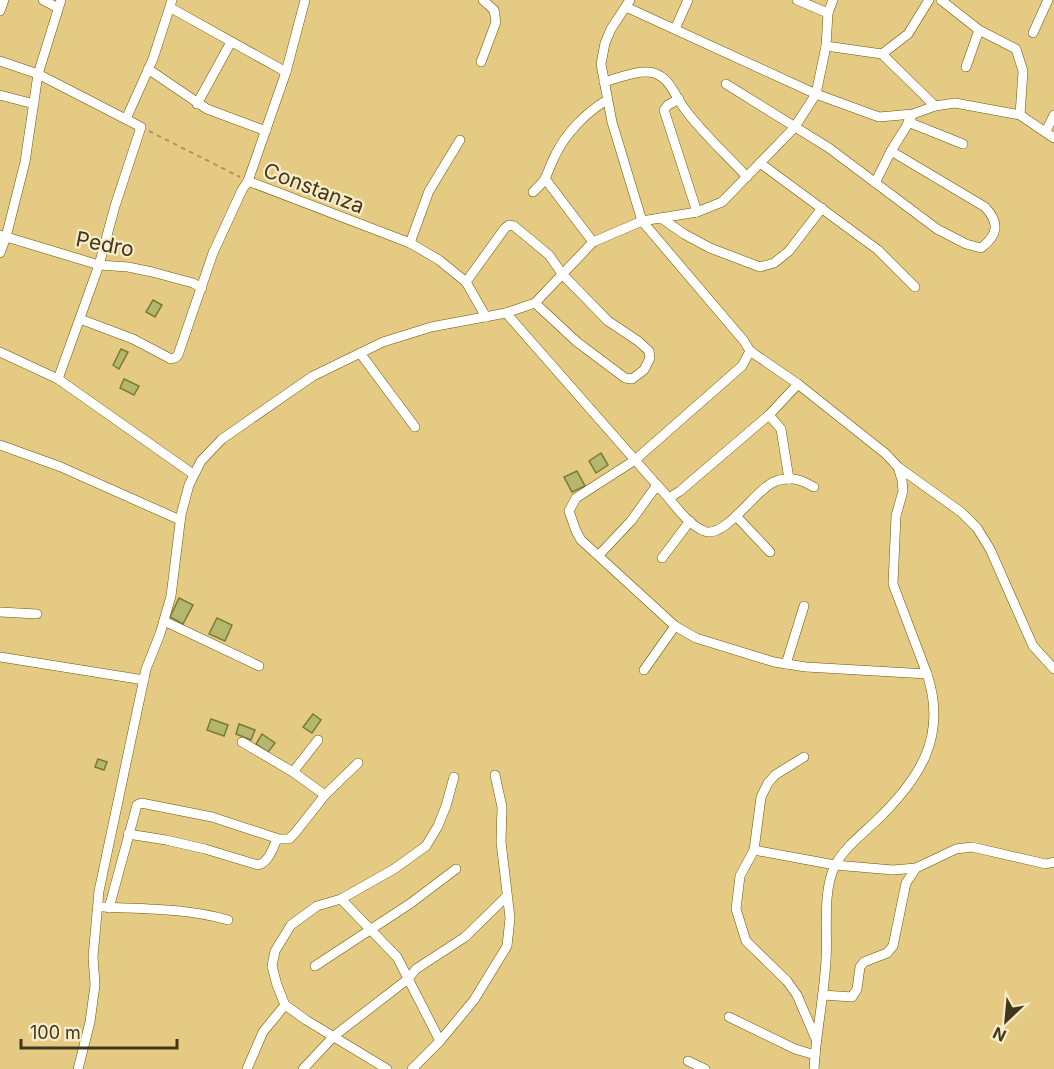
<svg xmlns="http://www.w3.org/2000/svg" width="1054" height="1069" font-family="Inter,sans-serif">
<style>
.building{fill:#b4b76d;stroke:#797b33;stroke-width:1.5}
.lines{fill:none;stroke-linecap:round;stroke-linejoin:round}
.street-casing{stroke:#6e5600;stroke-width:10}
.path{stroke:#ac975f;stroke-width:2;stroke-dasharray:4.5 4.5;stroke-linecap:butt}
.street{stroke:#fff;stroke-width:9}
.labels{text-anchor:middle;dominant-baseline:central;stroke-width:4.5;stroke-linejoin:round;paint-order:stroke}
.street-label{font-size:21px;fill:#42371a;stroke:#f9ecca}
</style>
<rect width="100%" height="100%" fill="#e4ca83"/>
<g class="building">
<polygon points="153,300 162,305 155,317 146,312"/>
<polygon points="121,349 128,352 119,369 113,365"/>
<polygon points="124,379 139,386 134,395 120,388"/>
<polygon points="601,453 608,465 596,473 589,461"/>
<polygon points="577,471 585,486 572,492 564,477"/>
<polygon points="179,598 193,605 183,624 170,617"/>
<polygon points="217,618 232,625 225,641 209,634"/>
<polygon points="313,714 321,720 312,733 303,727"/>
<polygon points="211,719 228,725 224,736 207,730"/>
<polygon points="239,724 255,730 251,740 236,734"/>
<polygon points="262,734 275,743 268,752 256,744"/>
<polygon points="98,759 107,762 104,770 95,767"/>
</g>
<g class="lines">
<g class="street-casing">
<g id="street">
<polyline points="43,0 58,8"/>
<polyline points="305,0 286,72 248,181 410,243 439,260 466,282 486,317"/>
<polyline points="630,0 611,29 605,43 601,64 612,122 642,221 744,341 750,351 798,384 769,415 680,491 669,498"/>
<polyline points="797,0 828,13"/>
<polyline points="941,0 979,30 1016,49 1023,71 1020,115"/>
<polyline points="626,7 816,94 879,117 913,114 935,106 955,103 1020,115 1054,138"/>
<polyline points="171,8 286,72"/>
<polyline points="0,11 4,0"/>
<polyline points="675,29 688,0"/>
<polyline points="1033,33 1048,0"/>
<polyline points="826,46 882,54 935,106"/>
<polyline points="882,54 908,34 929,0"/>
<polyline points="0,61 38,74 141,127 115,206 99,265 58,379"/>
<polyline points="481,62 496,22 494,10 483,0"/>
<polyline points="966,67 979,30"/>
<polyline points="148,69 207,109 266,131"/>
<path d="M604,82C618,78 640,69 654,73C670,78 675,96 684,108C702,133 726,154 747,177"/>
<path d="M726,84L829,148L937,229L966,244L981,248C998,235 1000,223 985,207L891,151L875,183"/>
<polyline points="0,95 34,104"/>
<polyline points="679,99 668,105 664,110 697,212"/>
<polyline points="197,104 231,42"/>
<polyline points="126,119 153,59 172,0"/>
<polyline points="908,122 963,144"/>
<polyline points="1046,131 1054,115"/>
<polyline points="891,151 911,119"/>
<polyline points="760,163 878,250 915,287"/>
<polyline points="546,180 593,242"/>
<path d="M533,192C549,177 545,177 553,160C563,136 585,113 607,100"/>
<polyline points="661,218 684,234 710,248 760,267 774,263 789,251 822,208"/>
<polyline points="0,235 99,265 128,267 152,272 193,283 202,288"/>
<polyline points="410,243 429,191 460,140"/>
<polyline points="0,253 6,237 25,162 38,74 61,0"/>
<polyline points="466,282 505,228 509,225 514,226 549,255 563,275 608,321 638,341 649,351 650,358 644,370 632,379 625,378 577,342 535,303"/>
<polyline points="506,313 657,485"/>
<polyline points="80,319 133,339 171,359 175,358 178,355 213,253 242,190 248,181"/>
<path d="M750,351L742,366L635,460L576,498L569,511L576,531L581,540L675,626L696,638L774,662L806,667L927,674C948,737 919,780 875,822C861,835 843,849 835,866C822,891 828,932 826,960C824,997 816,1033 814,1069"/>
<polyline points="0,352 58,379 193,474"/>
<polyline points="360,353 415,427"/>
<polyline points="798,384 886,454 898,467 902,480 903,491 896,516 893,584 927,674"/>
<polyline points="769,415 781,429 789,479"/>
<polyline points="0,445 61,467 180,520"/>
<polyline points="898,467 961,512 977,528 990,549 1033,646 1054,669"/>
<polyline points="736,516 770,552"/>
<path d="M599,555L631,521L657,485C671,499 685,523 704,531C724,540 756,489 774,482C778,480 784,479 788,479C798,478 806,483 814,487"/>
<polyline points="662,558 690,521"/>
<polyline points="0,612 37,614"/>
<polyline points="164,621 259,666"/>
<polyline points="0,657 144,680"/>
<polyline points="786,664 804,606"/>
<polyline points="644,670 675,626"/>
<polyline points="242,742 293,772 325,795"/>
<polyline points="804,757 775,775 768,783 761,797 754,850 740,876 736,909 746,941 787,981 797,995 815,1037"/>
<polyline points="293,772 318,740"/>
<path d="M128,834L166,840L205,849L258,865C269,862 273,848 277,839"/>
<polyline points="754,850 835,865 893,870 916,868 956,849 972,847 1046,864 1054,862"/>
<polyline points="341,899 397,957 440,1041"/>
<path d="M103,907C146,909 186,908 228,920"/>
<polyline points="109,908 137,805 141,803 212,817 279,839 289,839 295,833 325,795 358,763"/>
<polyline points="315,966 411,903 456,869"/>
<polyline points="823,995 852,997 857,989 860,967 864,962 887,953 893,946 906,883 916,868"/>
<polyline points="729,1017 795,1049 815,1055"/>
<polyline points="688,1061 705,1069"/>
<polyline points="78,1069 90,1022 95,985 93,957 99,891 146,669 160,634 171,596 181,515 189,485 201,461 222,439 313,376 383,342 431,327 506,313 535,303 593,242 642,221 697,212 722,202 794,128 816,94 826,46 828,13 833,0"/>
<polyline points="247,1069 263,1032 285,1005"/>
<polyline points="303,1069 334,1036 408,979 416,969 465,937 507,896"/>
<polyline points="387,1069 306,1020 285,1005 277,985 272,966 275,951 291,925 317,906 341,899 394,869 426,846 438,826 446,806 454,777"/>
<polyline points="412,1069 440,1041 474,1000 507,946 510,918 501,842 502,807 495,775"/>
</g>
</g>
<polyline class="path" points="149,131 240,177"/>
<use href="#street" class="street"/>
</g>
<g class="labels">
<g class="street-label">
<text transform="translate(314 188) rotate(21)">Constanza</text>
<text transform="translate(105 244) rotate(11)">Pedro</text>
</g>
</g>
<g transform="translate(1006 1021) rotate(206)" stroke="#f9ecca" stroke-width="4.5" paint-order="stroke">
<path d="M0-4.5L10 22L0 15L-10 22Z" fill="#42371a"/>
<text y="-9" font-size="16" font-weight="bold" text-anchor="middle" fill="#42371a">N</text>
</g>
<path d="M21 1039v9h156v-9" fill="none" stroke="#42371a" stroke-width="3"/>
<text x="30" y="1039" font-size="18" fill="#42371a" stroke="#f9ecca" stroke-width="4.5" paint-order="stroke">100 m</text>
</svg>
